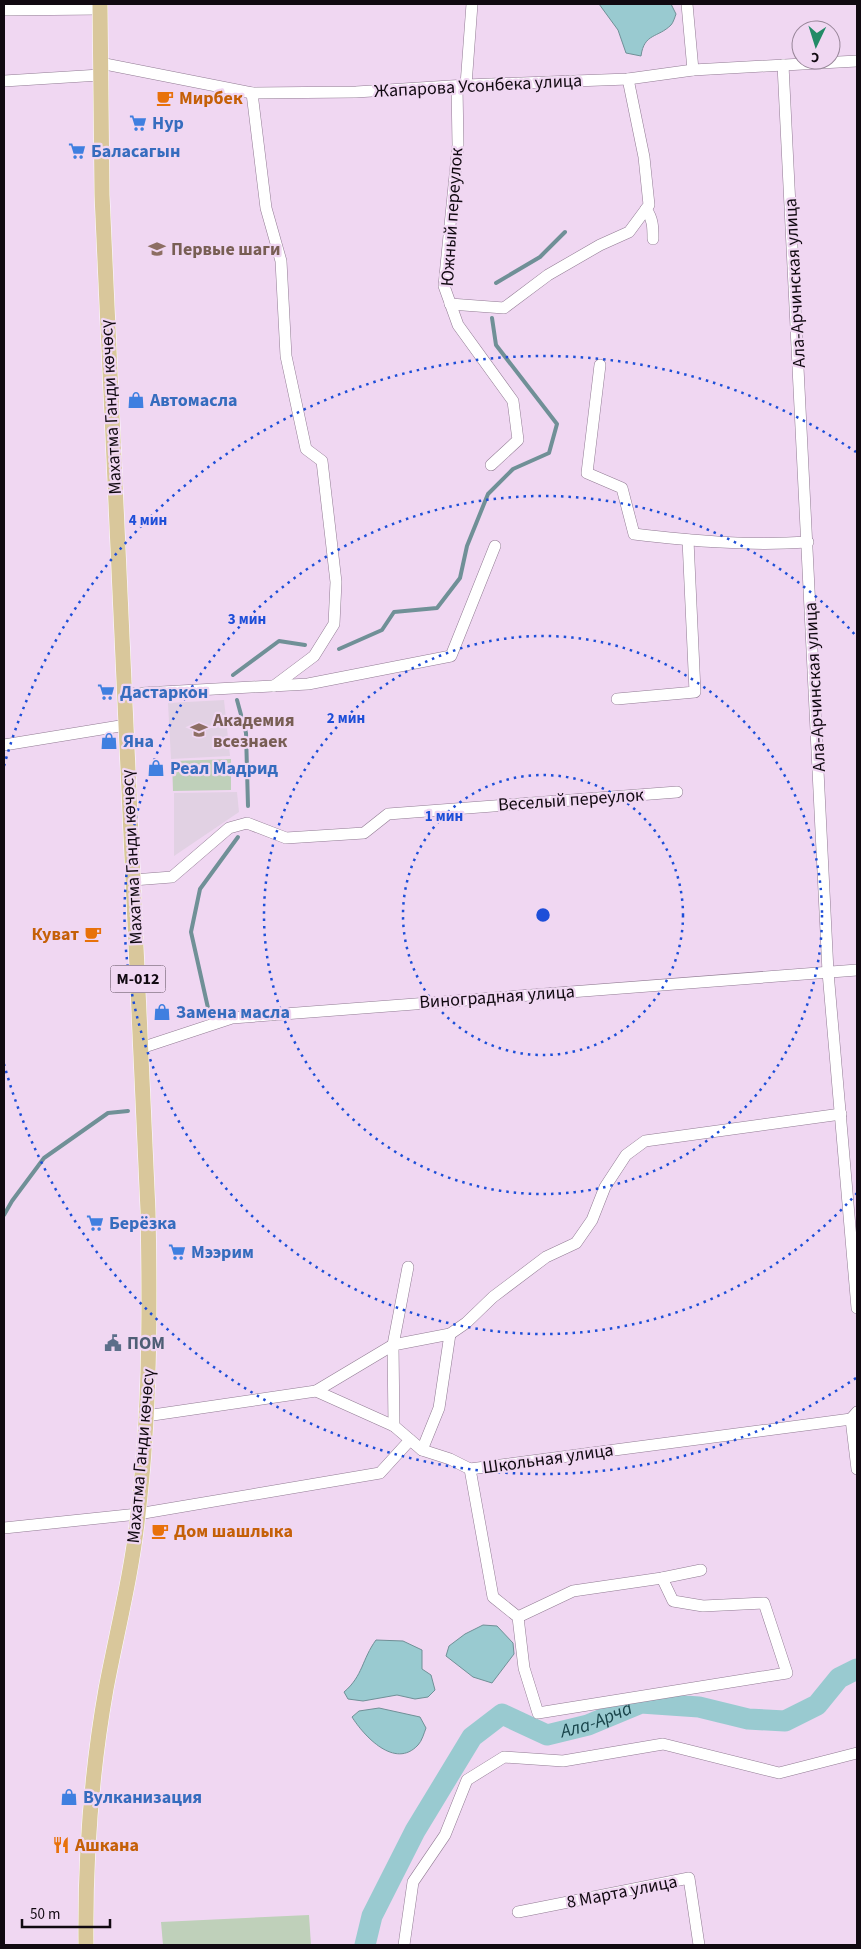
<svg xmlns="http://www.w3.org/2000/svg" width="861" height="1949" font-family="'Source Sans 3',sans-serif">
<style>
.education{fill:#e1d1e3}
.green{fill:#bfd0ba}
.water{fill:#99cad0;stroke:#709097}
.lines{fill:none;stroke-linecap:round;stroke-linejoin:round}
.stream{stroke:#709097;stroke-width:4}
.river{stroke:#99cad0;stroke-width:21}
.minor-casing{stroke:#917b93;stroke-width:12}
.major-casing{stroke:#fff;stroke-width:16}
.minor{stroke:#fff;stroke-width:11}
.major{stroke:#d9c79b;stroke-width:15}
.ring{fill:none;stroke:#1d4ed8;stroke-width:2.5;stroke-dasharray:2.5 5}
.labels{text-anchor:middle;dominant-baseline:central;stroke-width:4.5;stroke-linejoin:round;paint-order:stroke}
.shield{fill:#f0d7f2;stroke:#544754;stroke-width:1}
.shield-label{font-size:16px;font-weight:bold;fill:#110911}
.street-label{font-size:18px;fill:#110911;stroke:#f0d7f2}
.food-label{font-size:18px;font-weight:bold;fill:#c56008;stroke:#f0d7f2;text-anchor:start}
.shop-label{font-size:18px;font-weight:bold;fill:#366cbe;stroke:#f0d7f2;text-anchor:start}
.education-label{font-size:18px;font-weight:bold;fill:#785e54;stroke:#f0d7f2;text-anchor:start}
.service-label{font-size:18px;font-weight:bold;fill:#4e5e75;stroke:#f0d7f2;text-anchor:start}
.water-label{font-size:19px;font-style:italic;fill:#18444a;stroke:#f0d7f2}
.centre{fill:#1d4ed8;stroke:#f0d7f2;stroke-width:2.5}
.ring-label{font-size:15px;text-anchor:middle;font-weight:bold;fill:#1d4ed8;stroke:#f0d7f2;stroke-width:4.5;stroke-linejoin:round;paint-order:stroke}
</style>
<rect width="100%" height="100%" fill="#f0d7f2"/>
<g class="education">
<polygon points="224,700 230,756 171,759 168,703"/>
<polygon points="237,792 239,812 174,856 174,793"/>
</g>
<g class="green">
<polygon points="231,759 231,790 173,791 172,761"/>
<polygon points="309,1915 311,1945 163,1945 161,1922"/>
</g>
<g class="water">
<path d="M599,4H671L676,14C675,17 673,23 671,25C658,38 644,33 641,56L626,53L618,30Z"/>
<polygon points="483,1625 497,1626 513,1643 514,1654 492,1683 473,1677 446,1656 449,1646 465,1634"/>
<path d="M376,1640L403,1641L422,1650V1669L431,1675L435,1690L428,1697L415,1699L397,1695L363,1701L348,1699L344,1692C363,1676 362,1659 376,1640Z"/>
<path d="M379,1708L420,1717L426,1728C424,1733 422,1741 418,1745C395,1770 364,1736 352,1717L359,1711Z"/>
</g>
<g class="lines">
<g class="stream">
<polyline points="496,283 540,257 565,232"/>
<polyline points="339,649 382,630 394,612 437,608 460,578 467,546 488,494 513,469 549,453 557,424 496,345 492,318"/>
<polyline points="233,675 279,641 305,645"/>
<polyline points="237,700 246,733 248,806"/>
<polyline points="208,1008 191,932 200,889 238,837"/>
<polyline points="4,1215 12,1201 44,1158 108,1113 128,1111"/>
</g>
<path class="river" id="s1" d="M365,1945L372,1916L415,1831L472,1737L502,1714L547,1735L588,1725L641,1703L699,1707L748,1719L785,1721L817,1705L839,1678L857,1669"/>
<g class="minor-casing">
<g id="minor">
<polyline points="687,4 693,70"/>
<polyline points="4,10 100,9"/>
<polyline points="100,63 252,93 356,92 466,85 628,79 693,70 857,61"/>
<polyline points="783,65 828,972 857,1308"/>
<polyline points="4,81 100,75"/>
<polyline points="466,85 472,4"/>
<polyline points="457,86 458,145 444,286 458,325 513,401 518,440 491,465"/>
<polyline points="252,93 266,208 281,261 286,356 306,449 322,461 336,582 334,624 314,656 274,686"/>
<path d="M646,209C653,219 653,227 653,239"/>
<polyline points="450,304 504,308 548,275 600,245 629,232 649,205 644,157 628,79"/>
<path d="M600,365L587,473L622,488L634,534C692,541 749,546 808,542"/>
<polyline points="125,694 308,684 451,656 495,546"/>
<polyline points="617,699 695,692 688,540"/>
<polyline points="4,745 126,725"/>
<polyline points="133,880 172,877 229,828 247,823 286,838 364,833 388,814 677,792"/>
<polyline points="141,1048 232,1018 857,970"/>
<polyline points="841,1114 645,1141 626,1155 605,1187 592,1220 576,1243 546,1257 493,1297 466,1323 450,1334 393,1345 394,1426 422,1450 450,1459 470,1469 851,1419"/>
<polyline points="316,1391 394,1426"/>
<polyline points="857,1412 851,1419 857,1469"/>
<polyline points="146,1416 316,1391 393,1345 408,1267"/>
<polyline points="422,1450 439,1408 450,1334"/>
<polyline points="470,1469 493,1597 518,1617 524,1668 538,1713 787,1673 764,1603 703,1606 673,1601 662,1578"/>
<polyline points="4,1528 138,1514 380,1473 410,1440"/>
<polyline points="518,1617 573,1591 662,1578 701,1570"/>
<polyline points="518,1912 689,1878 699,1945"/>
<polyline points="404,1945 413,1882 445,1835 467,1780 504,1757 563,1761 663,1744 779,1773 857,1753"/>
</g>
</g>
<g class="major-casing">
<path id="major" d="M86,1945C85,1859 91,1774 106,1689C117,1631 132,1573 138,1514C150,1413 150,1312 148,1211L102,195L100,4"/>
</g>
<use href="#minor" class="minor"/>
<use href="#major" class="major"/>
</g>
<g class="ring">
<circle cx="543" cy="915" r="140"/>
<circle cx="543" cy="915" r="279"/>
<path d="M857 1193A419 419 0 1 1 857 637"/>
<path d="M856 1378A559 559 0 0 1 4 1064M4 766A559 559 0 0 1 856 452"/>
</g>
<defs>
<g id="cafe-bare" transform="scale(1.35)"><path d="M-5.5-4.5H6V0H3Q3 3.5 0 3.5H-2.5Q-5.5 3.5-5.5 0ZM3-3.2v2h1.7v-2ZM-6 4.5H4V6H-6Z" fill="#e8710a" stroke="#f0d7f2" stroke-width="2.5" paint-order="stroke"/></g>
<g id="supermarket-bare" transform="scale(1.35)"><path d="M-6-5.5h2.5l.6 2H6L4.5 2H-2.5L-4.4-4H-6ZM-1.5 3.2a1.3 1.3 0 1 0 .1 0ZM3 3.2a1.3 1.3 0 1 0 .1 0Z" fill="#3f7fe0" stroke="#f0d7f2" stroke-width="2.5" paint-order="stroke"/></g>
<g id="school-bare" transform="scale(1.35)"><path d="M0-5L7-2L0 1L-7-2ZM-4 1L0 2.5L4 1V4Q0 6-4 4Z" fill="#8d6e63" stroke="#f0d7f2" stroke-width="2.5" paint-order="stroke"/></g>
<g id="shop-bare" transform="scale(1.35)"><path d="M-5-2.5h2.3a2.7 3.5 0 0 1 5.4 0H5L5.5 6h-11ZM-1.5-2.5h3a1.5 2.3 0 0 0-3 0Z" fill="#3f7fe0" stroke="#f0d7f2" stroke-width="2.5" paint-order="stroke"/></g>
<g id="civic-bare" transform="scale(1.35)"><path d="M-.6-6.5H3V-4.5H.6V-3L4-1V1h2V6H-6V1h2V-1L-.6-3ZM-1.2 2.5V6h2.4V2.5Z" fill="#5c6f8a" stroke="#f0d7f2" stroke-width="2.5" paint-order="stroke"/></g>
<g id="restaurant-bare" transform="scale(1.35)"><path d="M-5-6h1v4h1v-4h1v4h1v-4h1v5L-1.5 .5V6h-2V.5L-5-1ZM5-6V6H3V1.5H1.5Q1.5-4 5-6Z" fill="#e8710a" stroke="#f0d7f2" stroke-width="2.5" paint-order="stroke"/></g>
</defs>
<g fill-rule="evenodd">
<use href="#cafe-bare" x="165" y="98"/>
<use href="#supermarket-bare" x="138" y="123"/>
<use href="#supermarket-bare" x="77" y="151"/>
<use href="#school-bare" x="157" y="249"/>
<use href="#shop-bare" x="136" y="400"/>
<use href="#supermarket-bare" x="106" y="692"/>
<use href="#school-bare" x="199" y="730"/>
<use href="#shop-bare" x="109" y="741"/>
<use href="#shop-bare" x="156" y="768"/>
<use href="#cafe-bare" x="93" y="934"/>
<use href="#shop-bare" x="162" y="1012"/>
<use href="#supermarket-bare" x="95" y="1223"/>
<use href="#supermarket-bare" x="177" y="1252"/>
<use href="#civic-bare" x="113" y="1343"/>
<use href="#cafe-bare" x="160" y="1531"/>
<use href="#shop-bare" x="69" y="1797"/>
<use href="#restaurant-bare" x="61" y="1845"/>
</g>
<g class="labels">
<rect class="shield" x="110.5" y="965.5" width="55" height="27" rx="4"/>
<g class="shield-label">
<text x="138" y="979">М-012</text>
</g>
<g class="street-label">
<text transform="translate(478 86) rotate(-3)">Жапарова Усонбека улица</text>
<text transform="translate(452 217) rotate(-86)">Южный переулок</text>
<text transform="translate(795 283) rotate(-93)">Ала-Арчинская улица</text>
<text transform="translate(111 407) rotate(-93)">Махатма Ганди көчөсү</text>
<text transform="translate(815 687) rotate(-93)">Ала-Арчинская улица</text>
<text transform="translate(571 800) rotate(-4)">Веселый переулок</text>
<text transform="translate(132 857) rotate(-93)">Махатма Ганди көчөсү</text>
<text transform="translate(497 997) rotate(-4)">Виноградная улица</text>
<text transform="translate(141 1456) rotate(-85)">Махатма Ганди көчөсү</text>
<text transform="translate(548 1459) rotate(-8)">Школьная улица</text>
<text transform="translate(622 1892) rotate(-11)">8 Марта улица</text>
</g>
<g class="food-label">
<text x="179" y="98">Мирбек</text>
<text x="79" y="934" text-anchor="end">Куват</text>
<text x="174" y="1531">Дом шашлыка</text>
<text x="75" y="1845">Ашкана</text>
</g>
<g class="shop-label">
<text x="152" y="123">Нур</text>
<text x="91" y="151">Баласагын</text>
<text x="150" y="400">Автомасла</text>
<text x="120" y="692">Дастаркон</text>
<text x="123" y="741">Яна</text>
<text x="170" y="768">Реал Мадрид</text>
<text x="176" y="1012">Замена масла</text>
<text x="109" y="1223">Берёзка</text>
<text x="191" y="1252">Мээрим</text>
<text x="83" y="1797">Вулканизация</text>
</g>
<g class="education-label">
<text x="171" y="249">Первые шаги</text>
<text x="213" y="720">Академия<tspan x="213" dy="21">всезнаек</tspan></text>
</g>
<g class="service-label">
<text x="127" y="1343">ПОМ</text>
</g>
<g class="water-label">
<text stroke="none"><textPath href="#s1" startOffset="374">Ала-Арча</textPath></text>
</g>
</g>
<circle cx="543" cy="915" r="8" class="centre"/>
<g class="ring-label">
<text x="148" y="525">4 мин</text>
<text x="247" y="624">3 мин</text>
<text x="346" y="723">2 мин</text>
<text x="444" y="821">1 мин</text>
</g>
<rect width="861" height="1949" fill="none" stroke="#110911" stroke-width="10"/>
<g transform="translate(816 45) rotate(184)"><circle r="24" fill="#f0d7f2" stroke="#978598"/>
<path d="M0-4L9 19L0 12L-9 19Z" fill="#228b67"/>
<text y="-8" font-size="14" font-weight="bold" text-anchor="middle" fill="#110911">С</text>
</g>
<path d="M22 1919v8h88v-8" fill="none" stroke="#110911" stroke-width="2.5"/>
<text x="30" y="1919" font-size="15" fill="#110911" stroke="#f0d7f2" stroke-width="4" paint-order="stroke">50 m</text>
</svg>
